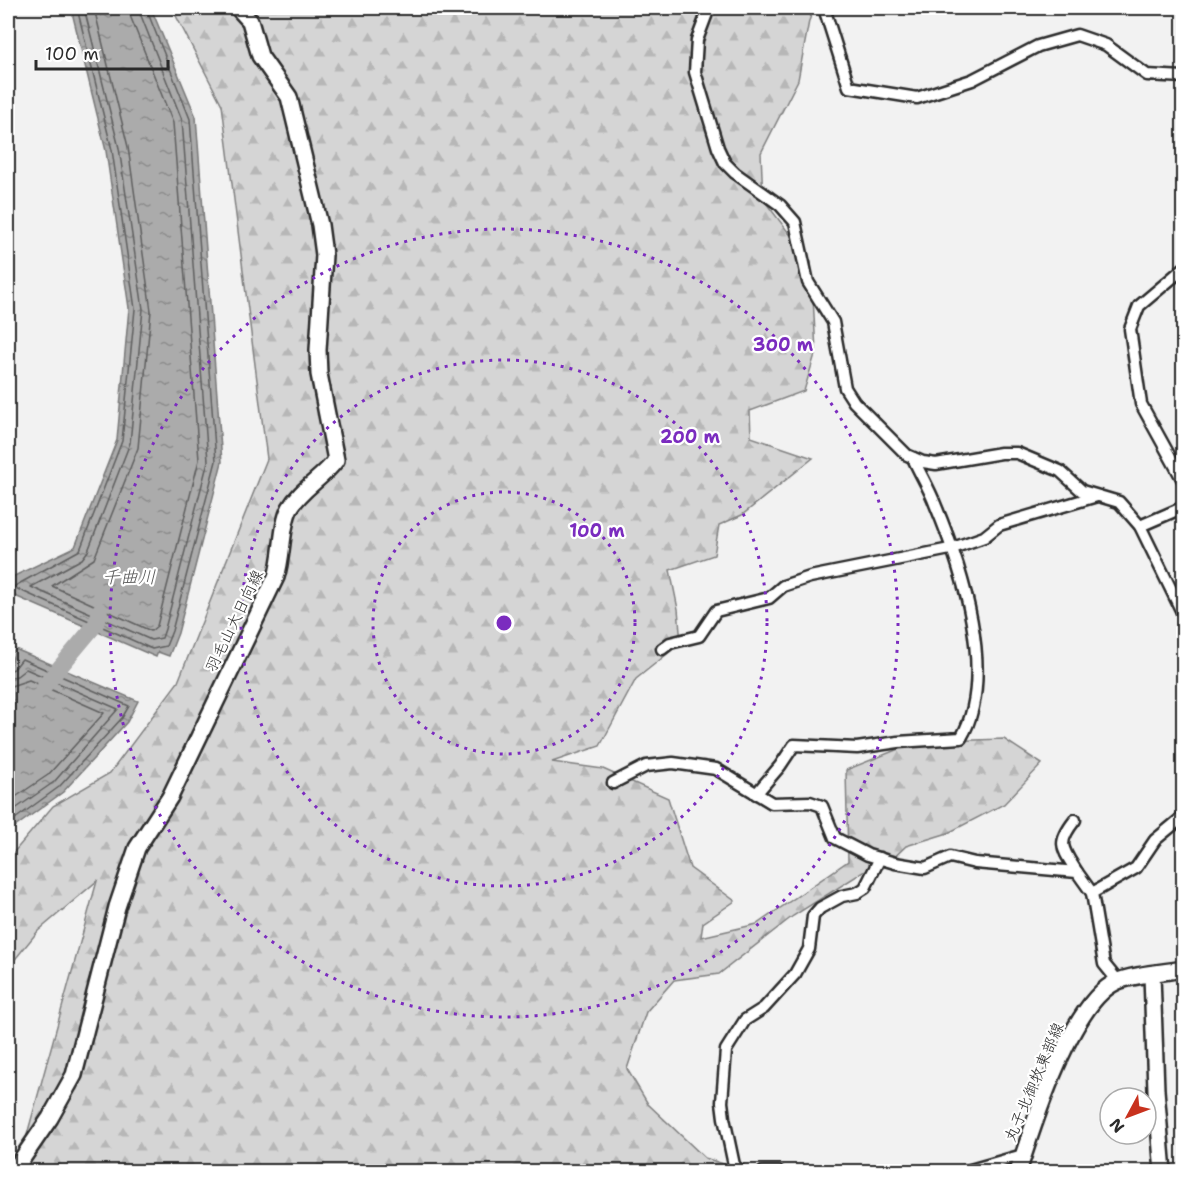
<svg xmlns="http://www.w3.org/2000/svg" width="1191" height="1179" font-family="'Shantell Sans','Klee One',sans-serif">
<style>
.forest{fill:url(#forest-firs);stroke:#808080;stroke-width:1.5}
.water{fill:url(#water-ripples);stroke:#787878;stroke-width:1.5}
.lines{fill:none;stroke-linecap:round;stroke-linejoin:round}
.shore{stroke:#5e5e5e;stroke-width:1.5}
.river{stroke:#ababab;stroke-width:16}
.street-casing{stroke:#2b2b2b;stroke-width:15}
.secondary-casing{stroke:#2b2b2b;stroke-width:20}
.street{stroke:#fff;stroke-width:10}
.secondary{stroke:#fff;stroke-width:15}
.ring{fill:none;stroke:#7b2cbf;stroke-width:3;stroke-dasharray:3 6}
.labels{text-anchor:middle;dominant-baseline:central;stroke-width:4.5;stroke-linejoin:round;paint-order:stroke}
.street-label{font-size:16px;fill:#2b2b2b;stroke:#fff}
.water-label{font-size:18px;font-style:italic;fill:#585858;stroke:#fff}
.centre{fill:#7b2cbf;stroke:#fff;stroke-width:3}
.ring-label{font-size:18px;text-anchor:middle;font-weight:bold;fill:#7b2cbf;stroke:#fff;stroke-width:4.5;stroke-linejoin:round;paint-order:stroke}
</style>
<defs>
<pattern id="forest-firs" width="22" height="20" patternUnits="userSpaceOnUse" patternTransform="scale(1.5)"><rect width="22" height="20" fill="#d5d5d5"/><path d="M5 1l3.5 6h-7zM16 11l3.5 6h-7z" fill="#b7b7b7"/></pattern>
<pattern id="water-ripples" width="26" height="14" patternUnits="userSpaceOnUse" patternTransform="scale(1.5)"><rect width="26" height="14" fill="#ababab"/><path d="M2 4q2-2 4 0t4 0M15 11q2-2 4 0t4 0" fill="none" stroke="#8b8b8b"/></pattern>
</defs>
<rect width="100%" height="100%" fill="#f2f2f2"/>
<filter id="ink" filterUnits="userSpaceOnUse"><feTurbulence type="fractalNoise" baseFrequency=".0167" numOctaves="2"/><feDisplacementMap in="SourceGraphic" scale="12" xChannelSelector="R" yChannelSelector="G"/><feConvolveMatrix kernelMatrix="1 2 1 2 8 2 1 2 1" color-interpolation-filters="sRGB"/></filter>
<g filter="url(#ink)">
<polygon class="forest" points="172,8 814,8 809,21 798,80 761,153 763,199 811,262 816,351 804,391 750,411 751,437 813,458 742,515 719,525 714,555 670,570 678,609 681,643 636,679 600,746 552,762 603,769 668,798 690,868 735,901 703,923 701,937 757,924 848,861 846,770 916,742 1004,739 1042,764 1004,804 948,833 906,846 883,868 863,872 793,916 719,974 674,980 646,1012 627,1069 648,1104 705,1158 745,1171 17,1171 97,881 38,931 8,968 8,859 53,806 110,773 178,682 267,459 222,105"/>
<g class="water">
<polygon points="71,8 151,8 196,117 222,462 178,633 169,656 158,652 156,657 8,593 8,579 75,547 117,440 129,308 106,151"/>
<polygon points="15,649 138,701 127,722 63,792 8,832 8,673"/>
</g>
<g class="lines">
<g class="shore">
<polyline points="77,8 112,150 135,309 122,441 80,550 13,587 152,649 166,646 172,631 216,461 190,119 146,8"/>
<polyline points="84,8 119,148 143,309 130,443 88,551 82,559 31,587 151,640 162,638 165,629 208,461 182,120 138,8"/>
<polyline points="94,8 128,147 151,311 138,448 94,559 52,586 151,631 157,626 199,460 173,123 131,18 129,8"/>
<polyline points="8,671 14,669 22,659 129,706 122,718 59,787 8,824"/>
<polyline points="8,678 17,676 26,669 118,709 54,782 8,814"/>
<polyline points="8,687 29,680 104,713 48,775 8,802"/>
</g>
<polyline class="river" points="45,685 96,624 100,610"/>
<g class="street-casing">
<g id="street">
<polyline points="709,8 697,40 695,72 718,148 725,163 735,173 780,205 795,222 808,282 833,322 845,388 854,402 907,455 923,462 936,464 1001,453 1017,453 1060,471 1082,491 1119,502 1140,526 1184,616"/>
<polyline points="824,8 849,87 917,98 972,80 1038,46 1077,35 1106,45 1147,75 1184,77"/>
<polyline points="1184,268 1139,306 1130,329 1141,404 1184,482"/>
<polyline points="1140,526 1184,507"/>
<polyline points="662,649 670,643 699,636 716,611 769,598 783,586 810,577 950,549 984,537 999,525 1097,496"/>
<polyline points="613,783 646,766 673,763 716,769 772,803 810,802 822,806 835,838 868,855 895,863 925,868 950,857 975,863 1077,872 1092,893"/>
<path d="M756,794L780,766L794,745L857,748L898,742L961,738C998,675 961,566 935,504C929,488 920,474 913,458"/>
<path d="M1075,820C1056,844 1062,848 1077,872"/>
<polyline points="1117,980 1104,964 1092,893 1136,868 1155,840 1184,816"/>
<polyline points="741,1172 734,1165 724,1118 722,1102 726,1050 745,1020 764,1008 795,974 809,949 813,916 820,908 842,896 857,893 865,888 880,858"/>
<polyline points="763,1172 779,1172"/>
<polyline points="963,1172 1023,1155"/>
</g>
</g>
<g class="secondary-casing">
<g id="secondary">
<polyline points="1152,975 1156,1090 1163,1172"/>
<path d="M13,1172L50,1118L74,1075L117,907L137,848L170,797L276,577C283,556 281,525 290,508C301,489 323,478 336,460L319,374L318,350L324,255L320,225L289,97L260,56L250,21L238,8"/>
<path d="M1018,1172C1033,1125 1071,1003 1116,982C1129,975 1167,972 1184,969"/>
</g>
</g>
<use href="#street" class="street"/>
<use href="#secondary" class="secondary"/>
</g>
</g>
<g class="ring">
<circle cx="504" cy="623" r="131"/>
<circle cx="504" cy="623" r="263"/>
<circle cx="504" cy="623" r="394"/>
</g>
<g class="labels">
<g class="street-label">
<text transform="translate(234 621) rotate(-64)">羽毛山大日向線</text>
<text transform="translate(1034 1082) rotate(-67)">丸子北御牧東部線</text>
</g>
<g class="water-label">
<text x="129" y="577">千曲川</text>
</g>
</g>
<circle cx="504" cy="623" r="9" class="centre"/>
<g class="ring-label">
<text x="783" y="351">300 m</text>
<text x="690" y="443">200 m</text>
<text x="597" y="537">100 m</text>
</g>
<rect width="1191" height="1179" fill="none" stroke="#fff" stroke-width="30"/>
<rect x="15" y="15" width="1161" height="1149" fill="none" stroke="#2b2b2b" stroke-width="2" filter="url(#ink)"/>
<g transform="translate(1128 1116) rotate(229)"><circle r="28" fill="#ffffff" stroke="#aaaaaa" stroke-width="1.5"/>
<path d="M0-4.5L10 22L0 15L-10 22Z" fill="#c8321e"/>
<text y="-9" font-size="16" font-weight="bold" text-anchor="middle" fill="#2b2b2b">N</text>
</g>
<path d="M36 60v9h132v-9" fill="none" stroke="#2b2b2b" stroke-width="3"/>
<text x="45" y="60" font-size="18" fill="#2b2b2b" stroke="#ffffff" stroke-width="4.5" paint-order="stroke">100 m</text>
</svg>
